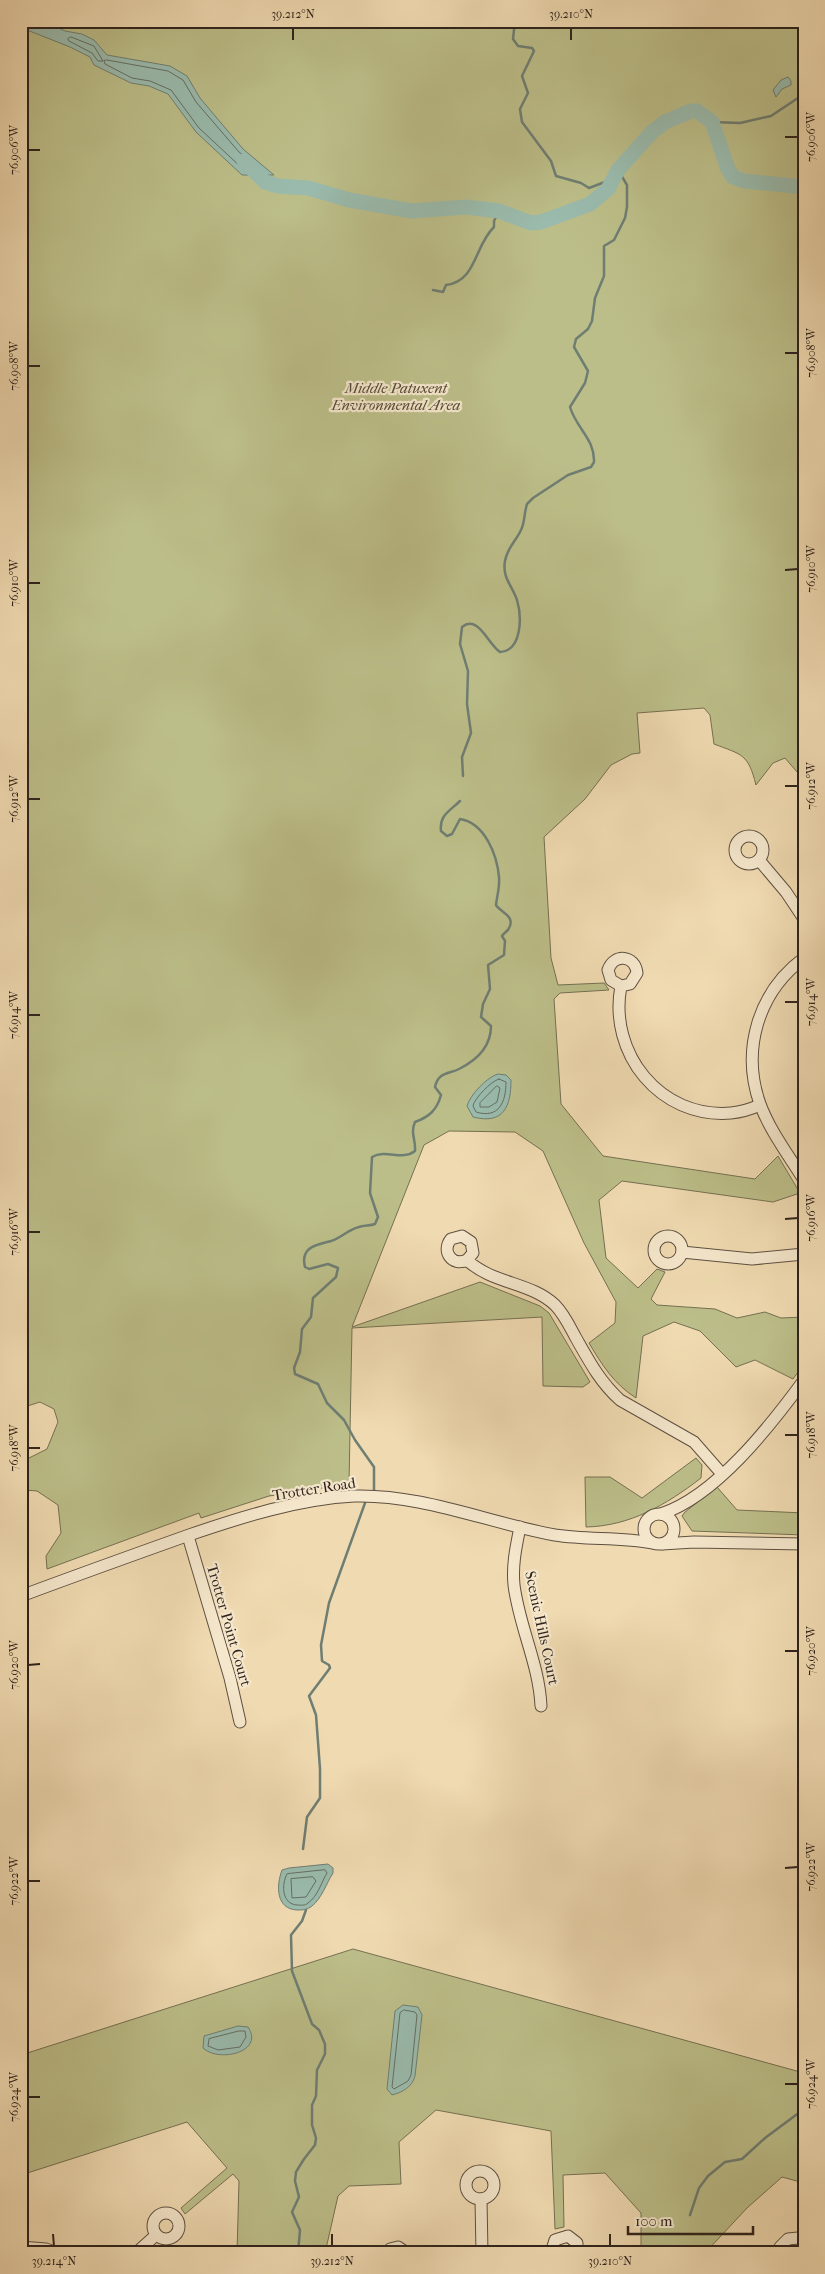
<svg xmlns="http://www.w3.org/2000/svg" width="825" height="2274" font-family="'IM FELL French Canon',serif">
<style>
.green{fill:#bcbe89;stroke:#757052}
.water{fill:#9abbad;stroke:#6f7e73}
.lines{fill:none;stroke-linecap:round;stroke-linejoin:round}
.shore{stroke:#646e64;stroke-width:1}
.stream{stroke:#6f7e73;stroke-width:2.5}
.river{stroke:#9abbad;stroke-width:15}
.minor-casing{stroke:#5e5041;stroke-width:13}
.minor{stroke:#f5e7cc;stroke-width:11}
.ticks{fill:none;stroke:#2e221c;stroke-width:2}
.labels{text-anchor:middle;dominant-baseline:central;stroke-width:4.5;stroke-linejoin:round;paint-order:stroke}
.park-label{font-size:15px;font-style:italic;fill:#524937;stroke:#f5e7cc}
.street-label{font-size:15px;fill:#2e221c;stroke:#f5e7cc}
.neatline{fill:none;stroke:#2e221c;stroke-width:2}
.ticks-label{font-size:12px;text-anchor:middle;fill:#2e221c}
</style>
<rect width="100%" height="100%" fill="#f0dab1"/>
<filter id="stains"><feTurbulence type="fractalNoise" baseFrequency=".004" numOctaves="4"/><feColorMatrix values="0 0 0 0 .2 0 0 0 0 .09 0 0 0 0 .02 0 0 0 .5 -.17"/></filter>
<radialGradient id="worn" r=".72"><stop offset=".6" stop-color="#630" stop-opacity="0"/><stop offset="1" stop-color="#630" stop-opacity=".3"/></radialGradient>
<g class="green">
<path d="M21,21H804V780L785,758L773,763L756,785C748,754 743,755 714,744L710,715L704,708L637,713L640,753L632,754L611,765L585,799L544,837L551,958L558,985L604,983L609,990L560,993L554,999L561,1104L603,1156L755,1179L778,1156L800,1193L773,1202L622,1181L599,1200L606,1258L638,1288L657,1269L665,1272L651,1299L657,1305L715,1309L737,1318L765,1312L781,1318L804,1317V1364L793,1379L755,1360L736,1367L700,1331L674,1322L643,1336L636,1398C614,1384 602,1365 589,1343L615,1323L616,1302L584,1243L543,1151L515,1132L449,1131L424,1145L352,1327L480,1282L540,1306L549,1313L590,1382L583,1387L543,1386L542,1317L352,1328L349,1484L269,1496L201,1518L199,1513L47,1569L46,1556L61,1533L58,1505L37,1491L24,1490L21,1486V1462L47,1449L58,1422L54,1409L40,1402L21,1408Z"/>
<path d="M696,1458L702,1465L701,1478C666,1505 630,1526 586,1527L585,1477H610L642,1498Z"/>
<polygon points="717,1487 737,1510 804,1513 804,1535 692,1531 682,1516 685,1512"/>
<polygon points="353,1949 804,2073 804,2183 782,2177 747,2208 705,2253 641,2253 641,2213 605,2173 563,2175 564,2227 555,2229 551,2131 436,2110 399,2142 401,2184 349,2186 338,2196 325,2253 237,2253 239,2181 233,2174 185,2214 181,2208 227,2168 187,2122 21,2175 21,2055"/>
</g>
<g class="water">
<polygon points="21,21 47,22 65,31 82,34 94,40 107,55 170,66 187,76 200,98 243,149 274,175 242,175 196,132 168,94 149,86 131,83 94,65 90,57 70,47 27,30 21,25"/>
<polygon points="788,77 791,81 791,85 782,89 776,97 773,90 781,80"/>
<path d="M498,1074L506,1075L511,1080C511,1106 504,1125 473,1117L467,1106C470,1095 487,1077 498,1074Z"/>
<path d="M328,1864L333,1868V1873C326,1884 322,1898 312,1906C307,1910 303,1910 297,1910C276,1909 276,1886 282,1870L289,1868Z"/>
<path d="M403,2005L418,2007L422,2015L415,2076C412,2087 403,2092 392,2095L387,2089L395,2011Z"/>
<path d="M238,2026L248,2027C265,2052 219,2063 203,2048L204,2036Z"/>
</g>
<g class="lines">
<g class="shore">
<polygon points="71,37 94,46 103,61 98,61 92,53 69,41 68,39"/>
<polygon points="107,60 168,71 183,80 196,102 239,152 255,165 255,168 243,169 199,128 171,90 150,81 132,78 105,64 104,61"/>
<path d="M499,1079L506,1082C506,1102 499,1119 476,1112L473,1106C474,1099 491,1081 499,1079Z"/>
<polygon points="497,1086 500,1088 497,1102 489,1107 480,1107 480,1103"/>
<path d="M325,1870L327,1873C321,1883 318,1896 308,1903C305,1906 301,1905 297,1905C282,1904 281,1885 287,1874Z"/>
<polygon points="313,1877 316,1881 306,1897 292,1898 291,1879"/>
<polygon points="404,2010 415,2012 417,2015 411,2075 408,2081 394,2089 392,2087 393,2078 400,2013"/>
<polygon points="239,2031 245,2031 246,2037 240,2047 218,2050 208,2046 209,2039"/>
</g>
<g class="stream">
<polyline points="515,21 513,39 518,46 532,48 534,51 522,76 528,93 520,109 522,122 551,161 556,176 581,183 589,188 613,179"/>
<polyline points="712,122 740,123 771,116 804,94"/>
<path d="M433,290L443,292L446,285C477,281 474,246 494,227V221L499,211"/>
<path d="M463,776L462,757L471,733L467,704L468,671L460,644L462,627C478,614 488,644 500,652C522,651 522,617 517,600C512,585 502,578 505,561C507,548 516,541 521,530C525,522 524,513 527,504L533,498L568,475L591,467L594,462C595,439 576,428 570,407L585,383L588,371L574,347L576,339L588,329L592,321L595,298L604,276V246L614,240L625,218L627,207V185L618,170"/>
<path d="M374,1490V1467L355,1440L344,1420L327,1403L318,1384L295,1374L294,1368L300,1352L302,1329L311,1317L313,1298L336,1277L338,1268L328,1264L309,1269L305,1267C300,1247 316,1245 331,1241C341,1238 349,1229 359,1227C364,1225 370,1226 375,1224L378,1217L370,1193L372,1157C387,1149 402,1161 415,1151C416,1140 410,1133 415,1122C429,1117 437,1110 441,1095L435,1087C438,1072 449,1074 459,1069C477,1060 491,1047 491,1026L481,1017L483,1004L490,989L488,965L504,955L505,941L502,936C503,934 506,932 508,930C517,916 501,913 496,905C497,896 500,886 499,877C497,855 485,823 460,819L452,834L447,836L441,831C439,815 450,811 460,801"/>
<polyline points="303,1849 307,1817 320,1798 320,1769 316,1715 309,1696 330,1668 329,1665 322,1661 321,1645 329,1603 365,1503"/>
<polyline points="690,2215 699,2188 708,2176 725,2162 742,2159 765,2138 804,2109"/>
<polyline points="298,2253 300,2230 292,2212 299,2197 295,2181 296,2172 304,2159 315,2145 316,2138 312,2125 312,2105 316,2096 317,2070 325,2054 325,2044 319,2030 312,2024 292,1971 291,1935 302,1921 306,1910"/>
</g>
<polyline class="river" points="244,161 265,182 278,186 308,188 349,200 412,211 466,207 499,211 531,223 541,222 590,204 608,189 618,170 652,132 665,122 691,111 697,111 712,122 728,169 733,177 744,181 804,187"/>
<g class="minor-casing">
<g id="minor">
<circle cx="749" cy="850" r="14"/>
<polyline points="759,860 786,892 804,919"/>
<path d="M804,958C758,992 741,1050 760,1104C770,1131 789,1156 804,1180"/>
<path d="M621,986L630,984L637,973C635,955 614,953 608,970L611,980L621,986C608,1053 660,1119 731,1113C741,1112 751,1109 760,1105"/>
<circle cx="668" cy="1250" r="14"/>
<polyline points="682,1252 752,1259 804,1254"/>
<path d="M467,1260L473,1253L471,1242L462,1236L451,1239C441,1251 452,1267 467,1260C492,1284 531,1282 555,1305C564,1314 570,1327 576,1338C589,1361 600,1382 620,1400L694,1442L722,1474"/>
<circle cx="659" cy="1529" r="15"/>
<path d="M661,1514C716,1496 771,1425 804,1380"/>
<path d="M520,1527C516,1547 512,1565 514,1585C519,1626 539,1664 541,1706"/>
<polyline points="188,1536 230,1678 240,1722"/>
<polyline points="662,1544 694,1542 804,1544"/>
<path d="M21,1596C77,1575 133,1555 189,1535C242,1517 298,1499 354,1496C422,1494 489,1523 555,1535C587,1540 620,1537 653,1543"/>
<circle cx="480" cy="2185" r="14"/>
<polyline points="481,2199 482,2253"/>
<circle cx="166" cy="2226" r="13"/>
<polyline points="21,2247 46,2249 57,2253"/>
<polyline points="136,2253 156,2235"/>
<polyline points="386,2253 390,2249 398,2247 407,2253"/>
<polyline points="551,2253 555,2240 568,2236 577,2243 577,2253"/>
<polyline points="780,2253 780,2247 788,2239 798,2238 804,2242"/>
</g>
</g>
<use href="#minor" class="minor"/>
</g>
<path class="ticks" d="M293,28V40M571,28V40M785,137H798M28,150H40M785,353H798M28,366H40M785,570L798,569M28,583H40M785,786H798M28,799H40M785,1002H798M28,1015H40M785,1219L798,1218M28,1232H40M785,1435H798M28,1448H40M785,1651H798M28,1665L40,1664M785,1868L798,1867M28,1881H40M785,2084H798M28,2097H40M53,2234L54,2246M332,2234V2246M610,2234V2246"/>
<g class="labels">
<g class="park-label">
<text x="396" y="388">Middle Patuxent<tspan x="396" dy="17">Environmental Area</tspan></text>
</g>
<g class="street-label">
<text transform="translate(314 1489) rotate(-9)">Trotter Road</text>
<text transform="translate(229 1625) rotate(74)">Trotter Point Court</text>
<text transform="translate(542 1628) rotate(78)">Scenic Hills Court</text>
</g>
</g>
<rect width="825" height="2274" fill="none" stroke="#f0dab1" stroke-width="55"/>
<path d="M628 2226v8h125v-8" fill="none" stroke="#2e221c" stroke-width="2.5"/>
<text x="635" y="2226" font-size="15" fill="#2e221c" stroke="#f5e7cc" stroke-width="4" paint-order="stroke">100 m</text>
<rect x="28" y="28" width="770" height="2218" class="neatline"/>
<g class="ticks-label">
<text x="293" y="18">39.212°N</text>
<text x="571" y="18">39.210°N</text>
<text transform="translate(811 137) rotate(-90)" y="4">76.906°W</text>
<text transform="translate(14 150) rotate(-90)" y="4">76.906°W</text>
<text transform="translate(811 353) rotate(-90)" y="4">76.908°W</text>
<text transform="translate(14 366) rotate(-90)" y="4">76.908°W</text>
<text transform="translate(811 569) rotate(-90)" y="4">76.910°W</text>
<text transform="translate(14 583) rotate(-90)" y="4">76.910°W</text>
<text transform="translate(811 786) rotate(-90)" y="4">76.912°W</text>
<text transform="translate(14 799) rotate(-90)" y="4">76.912°W</text>
<text transform="translate(811 1002) rotate(-90)" y="4">76.914°W</text>
<text transform="translate(14 1015) rotate(-90)" y="4">76.914°W</text>
<text transform="translate(811 1218) rotate(-90)" y="4">76.916°W</text>
<text transform="translate(14 1232) rotate(-90)" y="4">76.916°W</text>
<text transform="translate(811 1435) rotate(-90)" y="4">76.918°W</text>
<text transform="translate(14 1448) rotate(-90)" y="4">76.918°W</text>
<text transform="translate(811 1651) rotate(-90)" y="4">76.920°W</text>
<text transform="translate(14 1665) rotate(-90)" y="4">76.920°W</text>
<text transform="translate(811 1867) rotate(-90)" y="4">76.922°W</text>
<text transform="translate(14 1881) rotate(-90)" y="4">76.922°W</text>
<text transform="translate(811 2084) rotate(-90)" y="4">76.924°W</text>
<text transform="translate(14 2097) rotate(-90)" y="4">76.924°W</text>
<text x="54" y="2265">39.214°N</text>
<text x="332" y="2265">39.212°N</text>
<text x="610" y="2265">39.210°N</text>
</g>
<rect width="100%" height="100%" filter="url(#stains)"/>
<rect width="100%" height="100%" fill="url(#worn)"/>
</svg>
